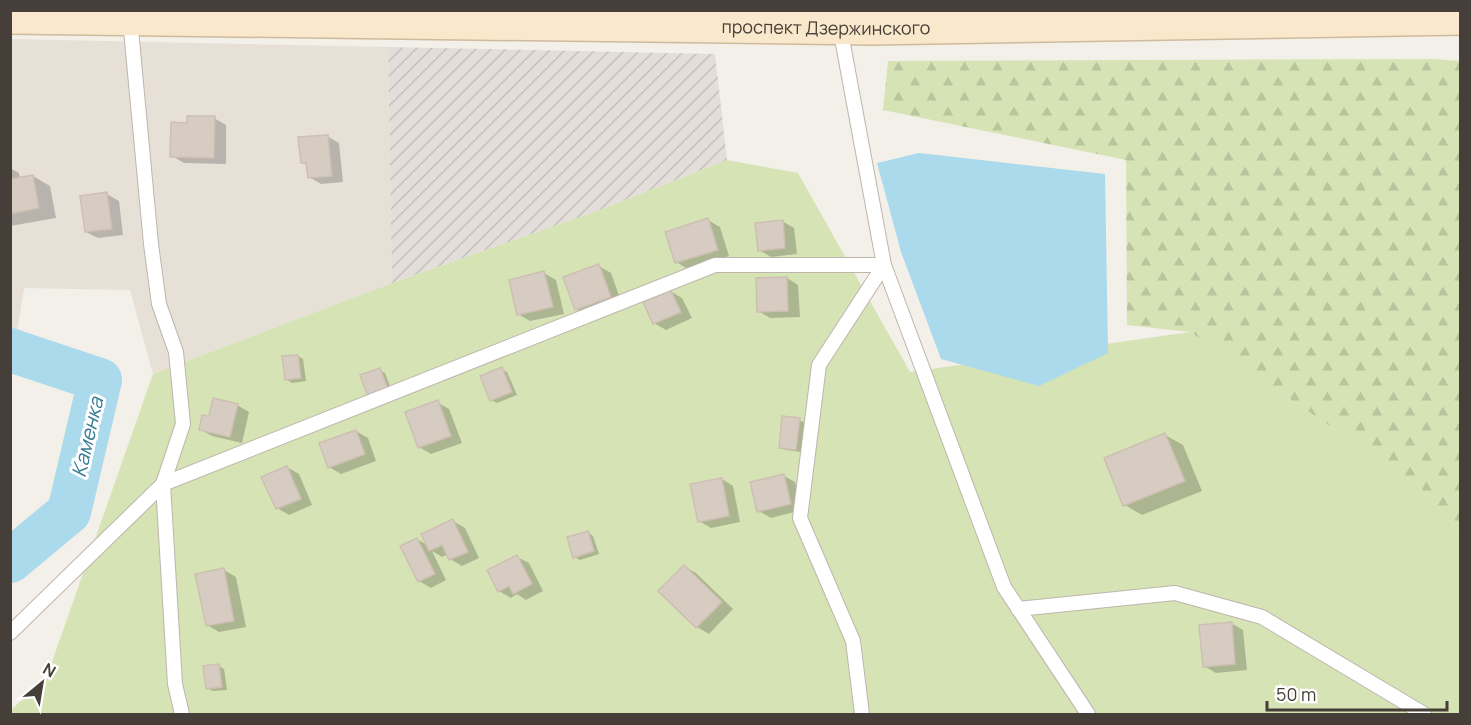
<svg xmlns="http://www.w3.org/2000/svg" width="1471" height="725" font-family="Manrope,sans-serif">
<style>
.residential{fill:#e7e0d7}
.industrial{fill:url(#industrial-furrows)}
.forest{fill:url(#forest-firs)}
.garden{fill:#d6e4b5}
.water{fill:#aadaeb}
.shadow{fill:#0003}
.lines{fill:none;stroke-linecap:round;stroke-linejoin:round}
.river{stroke:#aadaeb;stroke-width:44}
.building{fill:#d7ccc2;stroke:#cebfb3;stroke-width:1.5}
.lane-casing{stroke:#beb5ac;stroke-width:16}
.secondary-casing{stroke:#cfba9c;stroke-width:36}
.lane{stroke:#fff;stroke-width:14}
.secondary{stroke:#fae8cc;stroke-width:33}
.labels{text-anchor:middle;dominant-baseline:central;stroke-width:6;stroke-linejoin:round;paint-order:stroke}
.street-label{font-size:18px;fill:#463e38;stroke:#fff}
.water-label{font-size:20px;font-style:italic;fill:#337a93;stroke:#fff}
</style>
<defs>
<pattern id="industrial-furrows" width="10" height="10" patternUnits="userSpaceOnUse" patternTransform="scale(1.5)"><rect width="10" height="10" fill="#e3deda"/><path d="M-1 1l2-2M0 10L10 0M9 11l2-2" fill="none" stroke="#c4c0bc"/></pattern>
<pattern id="forest-firs" width="22" height="20" patternUnits="userSpaceOnUse" patternTransform="scale(1.5)"><rect width="22" height="20" fill="#d6e4b5"/><path d="M5 1l3.5 6h-7zM16 11l3.5 6h-7z" fill="#b9c59c"/></pattern>
</defs>
<rect width="100%" height="100%" fill="#f3efe9"/>
<polygon class="residential" points="11,39 388,47 392,283 153,374 130,290 24,288 11,372"/>
<polygon class="industrial" points="388,47 715,54 727,160 597,211 392,283"/>
<polygon class="forest" points="1435,59 1460,61 1460,533 1419,486 1190,332 1127,325 1126,160 883,110 888,61"/>
<polygon class="garden" points="727,160 798,173 910,372 1190,332 1419,486 1460,533 1460,714 11,714 11,710 47,676 153,374 392,283 597,211"/>
<polygon class="water" points="919,153 1105,174 1108,353 1039,386 941,359 901,252 877,163"/>
<g class="shadow">
<polygon points="214,118 226,125 226,164 184,163 172,156 189,124"/>
<polygon points="327,136 339,143 343,182 321,184 309,177 308,166 302,162"/>
<polygon points="10,168 19,173 20,179 33,176 50,186 56,218 10,226"/>
<polygon points="107,194 119,201 123,235 98,238 86,232"/>
<polygon points="708,220 720,227 729,256 688,269 676,262"/>
<polygon points="782,221 794,228 797,254 771,257 759,250"/>
<polygon points="599,266 611,273 622,304 588,316 576,309"/>
<polygon points="544,273 556,280 564,314 530,321 518,314"/>
<polygon points="787,278 798,285 800,317 770,318 758,311"/>
<polygon points="670,291 682,298 692,318 666,330 654,323"/>
<polygon points="298,356 303,359 306,381 292,383 286,379"/>
<polygon points="502,369 507,372 517,395 497,403 491,400"/>
<polygon points="380,370 385,373 392,392 374,399"/>
<polygon points="437,402 449,409 462,443 431,454 419,447"/>
<polygon points="237,405 249,412 242,443 212,436 200,429 210,418"/>
<polygon points="799,420 805,423 801,452 786,450 780,447"/>
<polygon points="356,431 368,438 376,461 341,474 329,467"/>
<polygon points="1165,435 1183,445 1202,491 1142,515 1125,505"/>
<polygon points="287,467 299,474 312,505 289,515 277,508"/>
<polygon points="784,476 795,482 802,510 771,518 759,511"/>
<polygon points="722,479 733,486 740,522 711,528 699,521"/>
<polygon points="453,521 465,528 479,558 462,566 450,559 448,554 442,557 432,551 446,580 431,588 419,581 417,539 427,545"/>
<polygon points="588,532 593,536 599,554 580,560 574,557"/>
<polygon points="517,557 529,563 543,591 526,600 517,594 511,598 499,591"/>
<polygon points="685,567 696,573 733,609 709,634 697,627 661,591"/>
<polygon points="224,570 236,577 246,627 219,632 207,625"/>
<polygon points="1231,623 1243,630 1247,670 1216,673 1204,666"/>
<polygon points="219,666 224,669 227,690 213,691 207,688"/>
</g>
<g class="lines">
<polyline class="river" points="10,350 100,380 69,512 10,561"/>
</g>
<g class="building">
<polygon points="187,116 215,116 214,158 170,157 171,122 187,123"/>
<polygon points="328,135 332,176 308,178 306,163 301,163 298,137"/>
<polygon points="33,175 39,208 10,214 10,179"/>
<polygon points="107,192 112,229 85,232 80,196"/>
<polygon points="708,218 718,250 675,263 665,232"/>
<polygon points="783,220 785,248 758,251 755,223"/>
<polygon points="599,264 611,297 575,310 563,277"/>
<polygon points="544,271 553,307 517,315 509,280"/>
<polygon points="787,277 788,311 757,312 756,278"/>
<polygon points="670,289 681,312 653,324 643,302"/>
<polygon points="298,355 301,378 285,380 282,356"/>
<polygon points="502,367 512,392 490,401 480,376"/>
<polygon points="380,368 388,389 368,397 360,375"/>
<polygon points="213,398 238,404 230,437 199,430 202,415 209,416"/>
<polygon points="438,400 451,436 418,448 405,412"/>
<polygon points="782,416 800,418 796,450 779,448"/>
<polygon points="356,430 365,454 328,468 319,443"/>
<polygon points="1165,433 1185,481 1123,506 1104,458"/>
<polygon points="287,466 301,499 276,509 261,477"/>
<polygon points="784,474 791,504 757,512 750,482"/>
<polygon points="722,478 729,516 698,522 690,484"/>
<polygon points="453,519 468,552 449,560 442,545 429,551 421,534"/>
<polygon points="588,531 594,551 573,558 567,537"/>
<polygon points="417,538 435,574 418,582 400,546"/>
<polygon points="517,555 532,584 513,594 509,586 498,592 487,570"/>
<polygon points="684,565 722,602 696,628 658,591"/>
<polygon points="224,568 234,621 206,626 195,574"/>
<polygon points="1232,622 1235,664 1203,667 1199,625"/>
<polygon points="219,664 222,687 206,689 203,666"/>
</g>
<g class="lines">
<g class="lane-casing">
<g id="lane">
<polyline points="130,19 151,244 159,304 176,352 183,424 163,484 175,684 182,714"/>
<polyline points="840,28 884,265 1004,587 1088,714"/>
<polyline points="1018,609 1175,593 1262,617 1424,714"/>
<polyline points="10,633 163,484 715,265 884,265"/>
<polyline points="862,714 853,641 800,518 819,365 884,265"/>
</g>
</g>
<g class="secondary-casing">
<g id="secondary">
<path id="s1" d="M10,17L872,28L1460,18"/>
</g>
</g>
<use href="#lane" class="lane"/>
<use href="#secondary" class="secondary"/>
</g>
<g class="labels">
<g class="street-label">
<text stroke="none"><textPath href="#s1" startOffset="816">проспект Дзержинского</textPath></text>
</g>
<g class="water-label">
<text transform="translate(87 437) rotate(-77)">Каменка</text>
</g>
</g>
<rect width="1471" height="725" fill="none" stroke="#463e38" stroke-width="24"/>
<g transform="translate(42 683) rotate(30)" stroke="#ffffff" stroke-width="4.5" paint-order="stroke">
<path d="M0-4.5L10 22L0 15L-10 22Z" fill="#463e38"/>
<text y="-9" font-size="16" font-weight="bold" text-anchor="middle" fill="#463e38">N</text>
</g>
<path d="M1267 701v9h180v-9" fill="none" stroke="#463e38" stroke-width="3"/>
<text x="1276" y="701" font-size="18" fill="#463e38" stroke="#ffffff" stroke-width="4.5" paint-order="stroke">50 m</text>
</svg>
